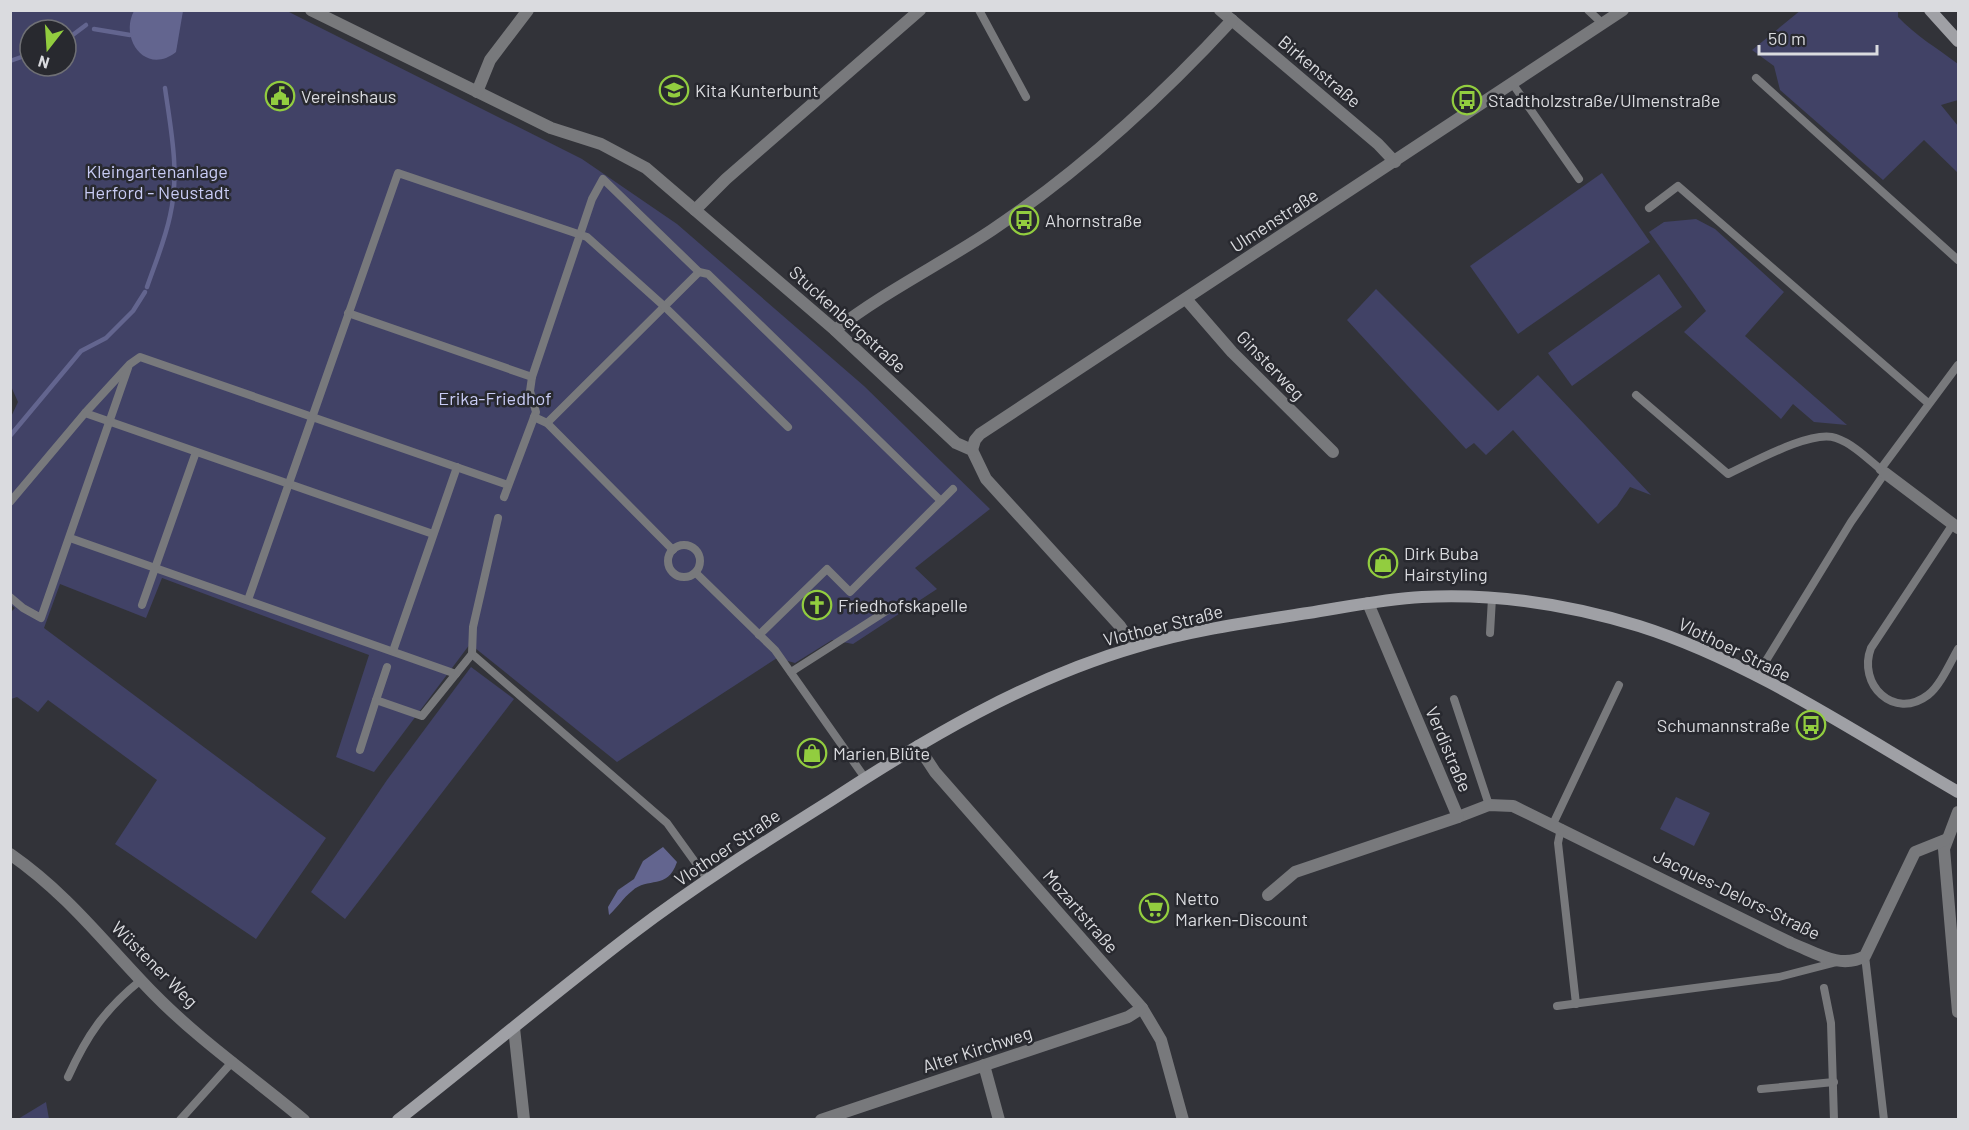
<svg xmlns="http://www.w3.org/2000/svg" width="1969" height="1130" font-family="Barlow,sans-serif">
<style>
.green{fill:#414266;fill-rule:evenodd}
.water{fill:#63658f}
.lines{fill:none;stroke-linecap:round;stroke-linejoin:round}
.stream{stroke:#63658f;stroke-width:4.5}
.lane{stroke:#78797c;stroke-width:8}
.street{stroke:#78797c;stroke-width:12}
.secondary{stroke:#9fa0a5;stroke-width:12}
.labels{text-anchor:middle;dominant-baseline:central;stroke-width:5;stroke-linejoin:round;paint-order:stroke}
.street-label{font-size:18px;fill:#dadbdf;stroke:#28292f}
.poi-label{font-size:18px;fill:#dadbdf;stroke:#28292f;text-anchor:start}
.park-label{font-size:18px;fill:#c9ccf5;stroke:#28292f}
</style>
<rect width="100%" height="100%" fill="#323339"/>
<g class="green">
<path d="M1801,10L1898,11V17C1916,36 1937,48 1958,64V100L1941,105L1958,126V173L1924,140L1883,180L1780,90L1774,66L1752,50Z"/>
<path d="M10,11H287L582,159L677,224L864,386L990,509L915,568L937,589L853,644L832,640L795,663L777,658L617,762L470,644L374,772L336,757L369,655L162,578L146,618L60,584L44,628L326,838L256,939L115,844L157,780L48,700L38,712L17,697L11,699L10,613L15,608L10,604V419L18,402L10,384ZM30,30H66V66H30Z"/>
<polygon points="1602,173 1650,242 1518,334 1470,266"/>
<polygon points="1696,219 1715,229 1784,292 1745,336 1847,425 1814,422 1793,404 1781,419 1684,332 1706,311 1649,232 1664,222"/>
<polygon points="1659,274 1682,307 1572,386 1548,353"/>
<polygon points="1376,289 1498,411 1538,375 1651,495 1630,487 1617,506 1598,524 1513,430 1486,455 1474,443 1466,449 1347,320"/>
<polygon points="471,667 514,699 345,919 311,892 387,780"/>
<polygon points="1676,797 1710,813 1694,846 1660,829"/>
<polygon points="46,1102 49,1119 18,1119"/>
</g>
<g class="water">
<path d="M134,11H183L176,52C146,76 119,39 134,11Z"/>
<path d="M663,847L677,862C667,891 648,876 632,891C623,898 618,907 609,915L608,907L618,890L634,879L643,861Z"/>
</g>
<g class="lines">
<g class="stream">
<polyline points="94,29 130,35"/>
<polyline points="66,40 86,25"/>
<polyline points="10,61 30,54"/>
<path d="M147,287C155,264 165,240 170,216C180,173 171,131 165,88"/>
<polyline points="10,436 81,351 106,338 133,311 145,292"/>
</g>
<g class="lane">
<polyline points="979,10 1026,97"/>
<polyline points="1588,10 1603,24"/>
<polyline points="1756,78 1958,260"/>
<polyline points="1512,83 1579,179"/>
<polyline points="1649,208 1678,186 1928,403"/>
<polyline points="348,313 532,377 530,391 536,412 504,497"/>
<polyline points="532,377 592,199 603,179 699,272 708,274 941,501"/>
<path d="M1636,395L1728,474C1752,463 1812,429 1836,438C1854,444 1870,461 1885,473L1851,522L1756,677"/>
<polyline points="85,413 433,534"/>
<polyline points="534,417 547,423 673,550"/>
<polyline points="547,423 699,272"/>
<polyline points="1880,470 1958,365"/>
<polyline points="10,502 85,413 130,364 140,357 508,485"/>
<path d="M1953,524L1871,648C1857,684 1894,721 1928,695C1940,686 1950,663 1958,649"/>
<polyline points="70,538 456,674"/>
<circle cx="684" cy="561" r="16"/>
<polyline points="696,573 775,650 865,778"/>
<polyline points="10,597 23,608 41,618 128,368"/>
<polyline points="248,600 398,173 587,237 665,307 788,427"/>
<polyline points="142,605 196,452"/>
<polyline points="1490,633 1492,598"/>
<polyline points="759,635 827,569 850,592 953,489"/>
<polyline points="393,651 457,467"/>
<polyline points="472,654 667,823 708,880"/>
<polyline points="387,667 376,700 422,716 472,654 473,627 498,518"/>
<polyline points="791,672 891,608"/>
<polyline points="1454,699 1489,805"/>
<polyline points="360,750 376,700"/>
<polyline points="1553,824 1619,685"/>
<polyline points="1561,828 1558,843 1576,1004"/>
<polyline points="1865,956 1884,1120"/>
<polyline points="1824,988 1831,1023 1834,1120"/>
<polyline points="1557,1006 1779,977 1837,962"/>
<path d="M68,1077C87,1035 105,1009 141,980"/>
<polyline points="1761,1089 1834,1082"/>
<polyline points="180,1120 233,1061"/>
</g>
<g class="street">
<polyline points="311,10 551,128 601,144 646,168 835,330 956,443 972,450 986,479 1120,626 1134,647"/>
<polyline points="1220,10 1378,144 1395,162"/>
<polyline points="477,92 490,60 528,10"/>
<polyline points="695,210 726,179 920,10"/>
<polyline points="1186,299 1232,352 1333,452"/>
<path d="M835,330C884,292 941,264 992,230C1080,171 1160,98 1232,20"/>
<polyline points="972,450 975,440 980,434 1623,10"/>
<polyline points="1885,473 1958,528"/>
<polyline points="918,746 935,772 1142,1008 1161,1040 1183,1120"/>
<polyline points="1958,812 1944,849 1958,1012"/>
<path d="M1458,817L1489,805L1513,806L1791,943C1815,952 1840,970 1865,956L1915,852L1945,840"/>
<path d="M10,854C70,896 104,943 154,994C199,1040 254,1078 304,1120"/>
<polyline points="1268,895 1295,872 1458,817 1368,603"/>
<polyline points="514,1028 524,1120"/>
<polyline points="984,1065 999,1120"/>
<polyline points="821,1120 1128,1017 1142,1008"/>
</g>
<g class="secondary">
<polyline points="1930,10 1958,41"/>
<path d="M398,1120C477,1058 553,994 633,933C696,885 763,843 830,801C925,739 1026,679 1136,647C1192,630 1251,622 1308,613C1346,607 1384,599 1422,597C1494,593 1570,605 1639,626C1750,661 1858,734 1958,792"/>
</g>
</g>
<defs>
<g id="school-ring" transform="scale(1.5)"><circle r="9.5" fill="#28292f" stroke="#92cd3f" stroke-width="1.5"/><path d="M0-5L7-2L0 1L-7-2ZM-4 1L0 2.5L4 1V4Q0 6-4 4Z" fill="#92cd3f"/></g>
<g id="civic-ring" transform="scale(1.5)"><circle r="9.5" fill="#28292f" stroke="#92cd3f" stroke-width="1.5"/><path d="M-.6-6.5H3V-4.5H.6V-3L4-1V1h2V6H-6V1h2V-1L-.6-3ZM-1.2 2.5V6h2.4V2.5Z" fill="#92cd3f"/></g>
<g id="bus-ring" transform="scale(1.5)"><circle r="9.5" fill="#28292f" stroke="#92cd3f" stroke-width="1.5"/><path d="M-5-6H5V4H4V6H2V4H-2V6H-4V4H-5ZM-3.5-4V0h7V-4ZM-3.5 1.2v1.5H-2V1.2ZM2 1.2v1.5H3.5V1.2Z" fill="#92cd3f"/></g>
<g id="shop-ring" transform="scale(1.5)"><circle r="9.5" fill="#28292f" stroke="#92cd3f" stroke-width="1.5"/><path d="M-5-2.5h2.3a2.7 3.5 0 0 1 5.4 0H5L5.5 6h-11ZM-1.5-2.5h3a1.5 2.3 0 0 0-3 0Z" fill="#92cd3f"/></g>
<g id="church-ring" transform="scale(1.5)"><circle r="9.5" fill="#28292f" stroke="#92cd3f" stroke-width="1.5"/><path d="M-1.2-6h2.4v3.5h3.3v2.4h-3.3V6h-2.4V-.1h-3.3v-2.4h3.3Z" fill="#92cd3f"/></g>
<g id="supermarket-ring" transform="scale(1.5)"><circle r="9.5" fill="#28292f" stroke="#92cd3f" stroke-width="1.5"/><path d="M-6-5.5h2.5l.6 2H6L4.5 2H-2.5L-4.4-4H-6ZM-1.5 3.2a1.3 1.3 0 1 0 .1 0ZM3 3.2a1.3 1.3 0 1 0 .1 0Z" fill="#92cd3f"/></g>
</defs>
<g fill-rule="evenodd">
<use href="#school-ring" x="674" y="90"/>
<use href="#civic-ring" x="280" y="96"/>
<use href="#bus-ring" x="1467" y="100"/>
<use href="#bus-ring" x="1024" y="220"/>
<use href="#shop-ring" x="1383" y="563"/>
<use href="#church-ring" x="817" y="605"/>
<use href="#bus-ring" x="1811" y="725"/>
<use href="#shop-ring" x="812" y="753"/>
<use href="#supermarket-ring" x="1154" y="908"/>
</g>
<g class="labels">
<g class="street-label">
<text transform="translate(1320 71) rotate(40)">Birkenstraße</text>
<text transform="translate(1274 220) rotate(-33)">Ulmenstraße</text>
<text transform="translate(848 319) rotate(42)">Stuckenbergstraße</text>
<text transform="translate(1271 365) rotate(46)">Ginsterweg</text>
<text transform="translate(1163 625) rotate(-14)">Vlothoer Straße</text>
<text transform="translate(1735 649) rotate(26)">Vlothoer Straße</text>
<text transform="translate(1449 749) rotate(67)">Verdistraße</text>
<text transform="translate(727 847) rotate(-34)">Vlothoer Straße</text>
<text transform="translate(1737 894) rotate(26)">Jacques-Delors-Straße</text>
<text transform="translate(1081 911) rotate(49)">Mozartstraße</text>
<text transform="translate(155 964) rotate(45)">Wüstener Weg</text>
<text transform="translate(977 1049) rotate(-18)">Alter Kirchweg</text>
</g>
<g class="poi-label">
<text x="695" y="90">Kita Kunterbunt</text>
<text x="301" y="96">Vereinshaus</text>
<text x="1488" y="100">Stadtholzstraße/Ulmenstraße</text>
<text x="1045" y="220">Ahornstraße</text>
<text x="1404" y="553">Dirk Buba<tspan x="1404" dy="21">Hairstyling</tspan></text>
<text x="838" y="605">Friedhofskapelle</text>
<text x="1790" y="725" text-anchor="end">Schumannstraße</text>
<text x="833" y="753">Marien Blüte</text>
<text x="1175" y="898">Netto<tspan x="1175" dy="21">Marken-Discount</tspan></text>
</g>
<g class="park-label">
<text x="157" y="171">Kleingartenanlage<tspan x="157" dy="21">Herford - Neustadt</tspan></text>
<text x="495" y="398">Erika-Friedhof</text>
</g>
</g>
<rect width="1969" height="1130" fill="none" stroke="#dadbdf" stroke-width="24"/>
<g transform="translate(48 48) rotate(197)"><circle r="28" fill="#28292f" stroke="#6f7075" stroke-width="1.5"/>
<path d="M0-4.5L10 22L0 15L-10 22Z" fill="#92cd3f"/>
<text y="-9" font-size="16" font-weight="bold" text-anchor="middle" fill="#dadbdf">N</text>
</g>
<path d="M1759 45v9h118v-9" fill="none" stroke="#dadbdf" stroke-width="3"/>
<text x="1768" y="45" font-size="18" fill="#dadbdf" stroke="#28292f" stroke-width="4.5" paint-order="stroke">50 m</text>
</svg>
